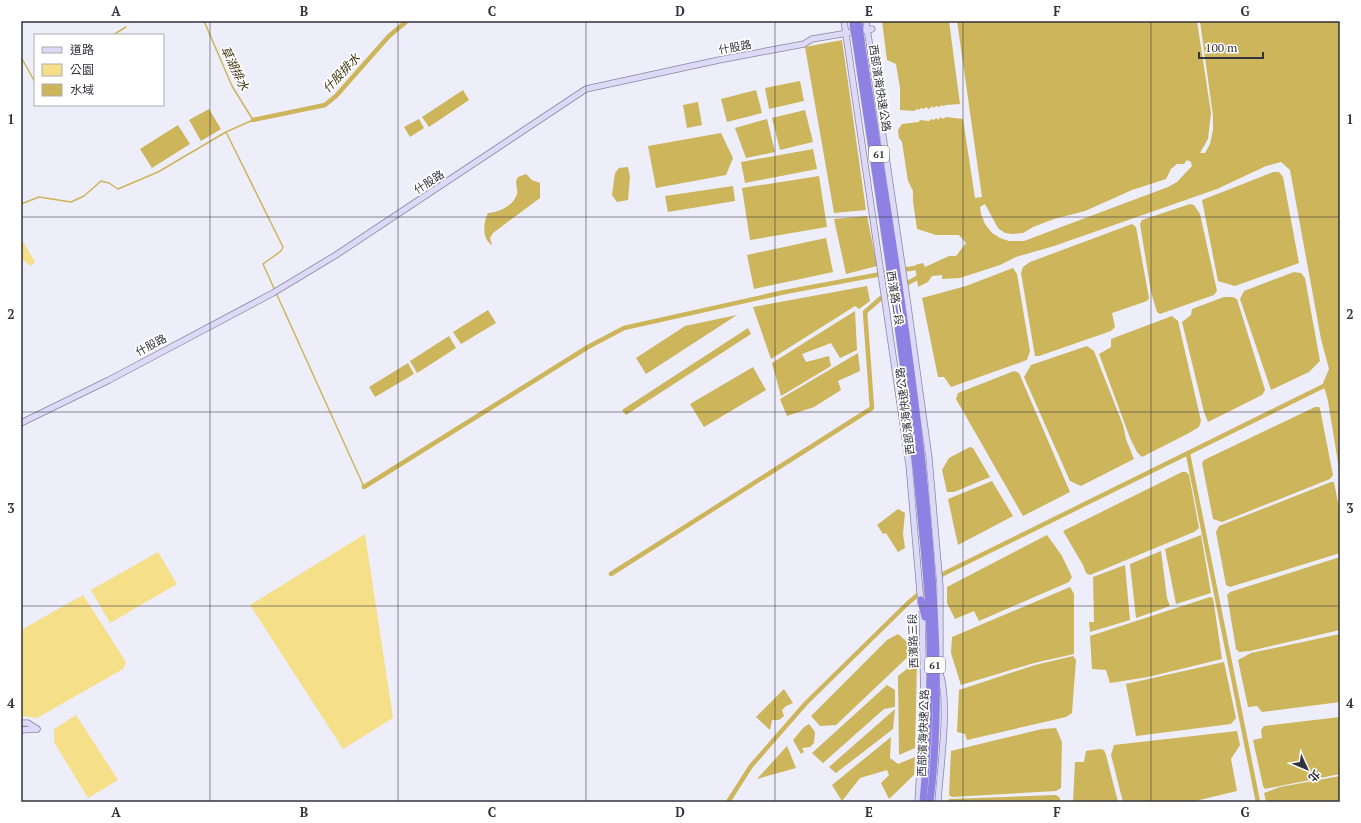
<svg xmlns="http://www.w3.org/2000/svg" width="1361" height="823" font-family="'PT Serif','Noto Sans TC',serif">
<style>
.green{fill:#f6df89}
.water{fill:#ccb55a}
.pier{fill:#eeedfa}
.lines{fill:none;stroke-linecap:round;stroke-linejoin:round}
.stream{stroke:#ccb55a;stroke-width:1.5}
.canal{stroke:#ccb55a;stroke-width:4.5}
.secondary-casing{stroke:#8987a4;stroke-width:7}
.highway-casing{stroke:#ceced1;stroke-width:8}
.secondary{stroke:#ddd9f7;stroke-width:5.5}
.highway{stroke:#8f80e3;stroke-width:7}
.highway-bridge-casing{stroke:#ceced1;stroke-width:8;stroke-linecap:butt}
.highway-bridge{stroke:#8f80e3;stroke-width:7}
.grid{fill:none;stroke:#33323e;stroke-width:1;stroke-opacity:0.55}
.labels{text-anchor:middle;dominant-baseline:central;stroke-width:3.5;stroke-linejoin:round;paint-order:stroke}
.shield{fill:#fff;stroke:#707078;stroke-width:1}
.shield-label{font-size:10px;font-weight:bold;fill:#33323e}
.street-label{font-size:11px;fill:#33323e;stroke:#fff}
.water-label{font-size:12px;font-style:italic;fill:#3d330a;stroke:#fff}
.neatline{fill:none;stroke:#33323e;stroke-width:1.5}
.grid-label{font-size:13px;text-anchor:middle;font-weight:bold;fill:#33323e}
</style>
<rect width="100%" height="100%" fill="#eeedfa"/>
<g class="green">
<polygon points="21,238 35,262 31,266 21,259"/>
<polygon points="365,534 393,718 343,749 250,605"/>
<polygon points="158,552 177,584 110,623 91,590"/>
<polygon points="83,595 126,662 123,669 37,718 21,716 21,630"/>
<polygon points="76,715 118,780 88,798 54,742 54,729"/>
</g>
<g class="water">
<polygon points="882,21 949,21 960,104 946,105 944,106 941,105 940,107 936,106 934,108 932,106 929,109 926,107 924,109 921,108 919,110 917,109 914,111 900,110 900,88 896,64 887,60"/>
<polygon points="957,21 1340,21 1340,475 1328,401 1323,383 1329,369 1321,339 1290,170 1281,162 1266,166 1217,189 1054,246 1016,257 1000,265 960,278 942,279 942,275 932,276 928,282 918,287 915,265 923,263 925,267 949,256 956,256 966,243 959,235 936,235 917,229 913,201 913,191 908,181 902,142 899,138 898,130 902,124 919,122 920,120 929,121 931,119 934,120 936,118 938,120 941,117 943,119 946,117 963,119 975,198 982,197"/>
<polygon points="842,40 866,210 834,213 805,47"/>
<polygon points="800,81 804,101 769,109 765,88"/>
<polygon points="463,90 469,100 429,127 422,117"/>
<polygon points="756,90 762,113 727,122 721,99"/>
<polygon points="698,102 702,125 687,128 683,105"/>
<polygon points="209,109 221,129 201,141 189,120"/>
<polygon points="805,110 813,142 780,150 772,118"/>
<polygon points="419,119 424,128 410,137 404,127"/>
<polygon points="767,119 775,152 746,158 735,128"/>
<polygon points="178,125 190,144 152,168 140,149"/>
<polygon points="721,133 733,158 726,175 656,188 648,146"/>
<polygon points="813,149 817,169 745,183 741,162"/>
<polygon points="628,167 630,177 628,200 617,202 612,195 615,173 619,168"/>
<polygon points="1273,172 1279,172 1283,177 1299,263 1235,286 1218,281 1202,200"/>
<path d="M526,174L532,180L540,183V198L493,233L490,238L492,245C482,239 483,223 488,213C499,213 514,205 517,194C518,190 516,185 516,181L518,177Z"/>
<polygon points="819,176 827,227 750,240 742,188"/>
<polygon points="733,186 735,201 668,212 665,196"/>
<polygon points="1190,204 1194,205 1200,214 1217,291 1214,295 1160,314 1157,312 1151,292 1140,224 1142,220"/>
<polygon points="867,216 877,266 846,274 834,219"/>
<polygon points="1132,224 1136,227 1149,298 1147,301 1112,313 1115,327 1111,331 1039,356 1035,356 1021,273 1023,267 1030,262"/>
<polygon points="826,238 833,272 754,289 747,255"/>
<polygon points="1013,268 1017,274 1030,351 1027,360 951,387 944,377 938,377 922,298 966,286"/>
<polygon points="1294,272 1301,273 1305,278 1320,361 1309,372 1271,390 1240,299 1244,291"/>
<polygon points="867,286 870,301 859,309 855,306 771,359 753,307"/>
<polygon points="1224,297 1233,297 1237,299 1265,390 1262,395 1208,422 1204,412 1182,322 1191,315 1192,309"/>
<polygon points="488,310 496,323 461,344 453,332"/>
<polygon points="855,311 857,350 840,358 831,343 802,354 806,362 829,356 831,366 781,396 772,363"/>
<polygon points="737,315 646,374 636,358 685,326"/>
<polygon points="1172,316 1178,321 1201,421 1199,427 1189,433 1142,457 1137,452 1130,438 1099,354 1111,347 1111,339"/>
<polygon points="748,328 751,334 626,415 622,410"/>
<polygon points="449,336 456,348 417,373 410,361"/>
<polygon points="1087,346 1094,351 1123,425 1126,439 1134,459 1081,486 1070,481 1024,377 1031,365"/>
<polygon points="858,353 860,371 838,381 841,390 814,407 787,416 780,399"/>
<polygon points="408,363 414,374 375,397 369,387"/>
<polygon points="753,367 766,390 704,427 690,404"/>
<polygon points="1014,371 1019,373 1070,492 1023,516 956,399 958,393"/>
<polygon points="1315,407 1319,407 1320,409 1333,475 1330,479 1222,522 1213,519 1202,463 1204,460"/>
<polygon points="970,447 973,448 990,477 954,492 947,492 942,470 949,458"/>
<polygon points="1182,472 1186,472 1189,475 1199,528 1194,532 1090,575 1086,573 1083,565 1063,531"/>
<polygon points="992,481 1013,516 958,545 948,499"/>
<polygon points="1331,482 1334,482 1340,513 1340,553 1230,587 1226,585 1216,532 1219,526"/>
<polygon points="898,509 905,513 903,534 905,548 898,552 886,533 883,534 877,525"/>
<polygon points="1047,535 1062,556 1072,577 1069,582 979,621 974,611 955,619 947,603 947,587"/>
<polygon points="1201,535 1211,593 1176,604 1165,549"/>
<polygon points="1161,551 1167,598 1170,606 1136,618 1130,564"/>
<polygon points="1340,557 1340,630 1250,651 1239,652 1236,649 1227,595 1230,592"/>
<polygon points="1125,565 1130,620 1090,632 1089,622 1094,622 1093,577"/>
<polygon points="1070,587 1074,594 1074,654 1034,663 961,685 951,653 952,637"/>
<polygon points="1210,597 1213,598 1222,659 1148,677 1110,683 1106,670 1092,669 1090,636"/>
<polygon points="898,634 914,648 914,651 836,725 820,726 811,716 887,640"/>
<polygon points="1340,634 1340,702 1262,712 1257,706 1248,707 1238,660 1251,653"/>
<polygon points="1073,656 1076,660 1072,713 1066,717 967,740 965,734 957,732 959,690 1035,665"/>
<polygon points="917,661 915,748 899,755 898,676"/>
<polygon points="1224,662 1236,718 1231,724 1136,736 1126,684"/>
<polygon points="887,685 895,690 895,707 884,709 823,763 812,753"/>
<polygon points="784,689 793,703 786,706 782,710 784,716 779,720 772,720 770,730 756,717"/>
<polygon points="895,709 893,729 836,773 829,767"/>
<polygon points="1340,717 1340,774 1265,789 1263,786 1253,740 1262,738 1261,730 1264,726"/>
<polygon points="809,724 815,732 814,743 810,747 802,748 804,752 801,754 793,740 804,727"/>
<polygon points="1056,728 1062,742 1061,788 1056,791 952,797 949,795 951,751 1042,729"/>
<polygon points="1237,731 1240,745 1231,759 1237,791 1191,802 1123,802 1111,755 1114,745"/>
<polygon points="891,737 890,758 898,764 915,757 914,775 889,799 881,783 889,775 887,770 860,778 842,801 832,785"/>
<polygon points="787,746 796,768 757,779"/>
<polygon points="1100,749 1104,750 1106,755 1118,802 1073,802 1075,762 1084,762 1086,751"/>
<polygon points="1340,776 1340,802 1266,802 1264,793 1280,787"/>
<polygon points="1056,795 1060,798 1060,802 949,802 949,799"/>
</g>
<g class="pier">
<polygon points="1197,21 1200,21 1213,116 1213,130 1210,144 1205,153 1200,153 1208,139 1211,113"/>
<polygon points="1187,160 1191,162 1192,166 1177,182 1168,187 1024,241 1009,241 1000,238 992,233 985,224 981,214 980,207 985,204 998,228 1005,233 1013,234 1023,233 1033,227 1054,219 1085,211 1132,190 1166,179 1171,169 1177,164 1184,164"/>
</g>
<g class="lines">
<g class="stream">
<polyline points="132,22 134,21"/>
<polyline points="113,35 126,27"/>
<polyline points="21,57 35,82"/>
<polyline points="226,132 283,247 281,251 263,264 364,487"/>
<polyline points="21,204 39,197 71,202 84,196 101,181 109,183 118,189 158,172 226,132 253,120 232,86 204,21"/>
</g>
<g class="canal">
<polyline points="253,120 325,105 336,96 389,36 407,21"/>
<polyline points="901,270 916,268"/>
<polyline points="902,286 917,278"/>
<polyline points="1188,454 1258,802"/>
<polyline points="364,487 588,347 624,328 785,292 892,272"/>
<polyline points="611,574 872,408 865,312 881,298 894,291"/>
<polyline points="728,802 751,766 806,703 908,603 943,574 1340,378"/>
</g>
<g class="secondary-casing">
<g id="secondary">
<polyline points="844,21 909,465 921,604"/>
<path d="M866,21L907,299L929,458L940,586V673C950,704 940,768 938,802"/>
<polyline points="21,423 109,380 273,293 336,255 586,89 719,60 804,44 812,39 872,29"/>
<polyline points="21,723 28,723 37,729"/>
<polyline points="21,730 37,729"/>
<polyline points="918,802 924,701 922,613"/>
</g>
</g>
<g class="highway-casing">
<g id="highway">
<path d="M861,41C886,202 914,363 928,525C936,617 941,710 930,802"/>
<path d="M856,42C883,226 914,409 928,595C933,663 929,734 923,802"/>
<polyline points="921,600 925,617"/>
</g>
</g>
<use href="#secondary" class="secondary"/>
<use href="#highway" class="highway"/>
<g class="highway-bridge-casing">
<g id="highway-bridge">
<polyline points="859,24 861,41"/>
<polyline points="853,25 856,42"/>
</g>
</g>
<use href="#highway-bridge" class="highway-bridge"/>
</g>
<path class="grid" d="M210,21V802M398,21V802M586,21V802M775,21V802M963,21V802M1151,21V802M21,217H1340M21,412H1340M21,606H1340"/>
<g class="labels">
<g class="shield">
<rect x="869" y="146" width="20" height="16" rx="3"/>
<rect x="925" y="657" width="20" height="16" rx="3"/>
</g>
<g class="shield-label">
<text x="879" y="154">61</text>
<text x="935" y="665">61</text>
</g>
<g class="street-label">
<text transform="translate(735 47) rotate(-11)">什股路</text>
<text transform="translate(880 88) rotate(81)">西部濱海快速公路</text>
<text transform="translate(429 182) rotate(-33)">什股路</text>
<text transform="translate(895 298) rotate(81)">西濱路二段</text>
<text transform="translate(151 345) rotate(-28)">什股路</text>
<text transform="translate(905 411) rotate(-97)">西部濱海快速公路</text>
<text transform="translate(913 641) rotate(-92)">西濱路三段</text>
<text transform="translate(923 733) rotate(-88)">西部濱海快速公路</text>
</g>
<g class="water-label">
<text transform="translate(235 68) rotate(64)">草湖排水</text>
<text transform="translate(341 73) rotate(-47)">什股排水</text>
</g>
</g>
<rect width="1361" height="823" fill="none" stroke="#ffffff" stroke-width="44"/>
<rect x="34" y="34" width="130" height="72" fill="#ffffff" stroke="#adadb2"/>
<rect x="42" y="47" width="20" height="6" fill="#ddd9f7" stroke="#adadb2"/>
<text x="70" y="54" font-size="12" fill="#33323e">道路</text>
<rect x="42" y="64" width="20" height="12" fill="#f6df89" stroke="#adadb2"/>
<text x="70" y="74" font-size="12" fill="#33323e">公園</text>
<rect x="42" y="84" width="20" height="12" fill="#ccb55a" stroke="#adadb2"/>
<text x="70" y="94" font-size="12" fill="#33323e">水域</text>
<g transform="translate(1307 769) rotate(134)" stroke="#ffffff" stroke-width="3" paint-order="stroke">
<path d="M0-3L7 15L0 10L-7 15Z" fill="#33323e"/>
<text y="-6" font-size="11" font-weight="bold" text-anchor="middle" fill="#33323e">北</text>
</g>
<path d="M1199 52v6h64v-6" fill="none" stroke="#33323e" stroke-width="2"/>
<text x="1205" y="52" font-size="12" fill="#33323e" stroke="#ffffff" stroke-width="3" paint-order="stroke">100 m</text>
<rect x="22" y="22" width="1317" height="779" class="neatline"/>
<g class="grid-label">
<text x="116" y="16">A</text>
<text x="304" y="16">B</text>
<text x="492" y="16">C</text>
<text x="680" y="16">D</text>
<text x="869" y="16">E</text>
<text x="1057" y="16">F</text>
<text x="1245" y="16">G</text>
<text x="11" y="124">1</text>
<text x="1350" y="124">1</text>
<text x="11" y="319">2</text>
<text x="1350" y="319">2</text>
<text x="11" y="513">3</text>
<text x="1350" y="513">3</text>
<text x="11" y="708">4</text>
<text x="1350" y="708">4</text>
<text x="116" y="817">A</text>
<text x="304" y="817">B</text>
<text x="492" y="817">C</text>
<text x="680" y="817">D</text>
<text x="869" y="817">E</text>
<text x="1057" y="817">F</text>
<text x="1245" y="817">G</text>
</g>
</svg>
